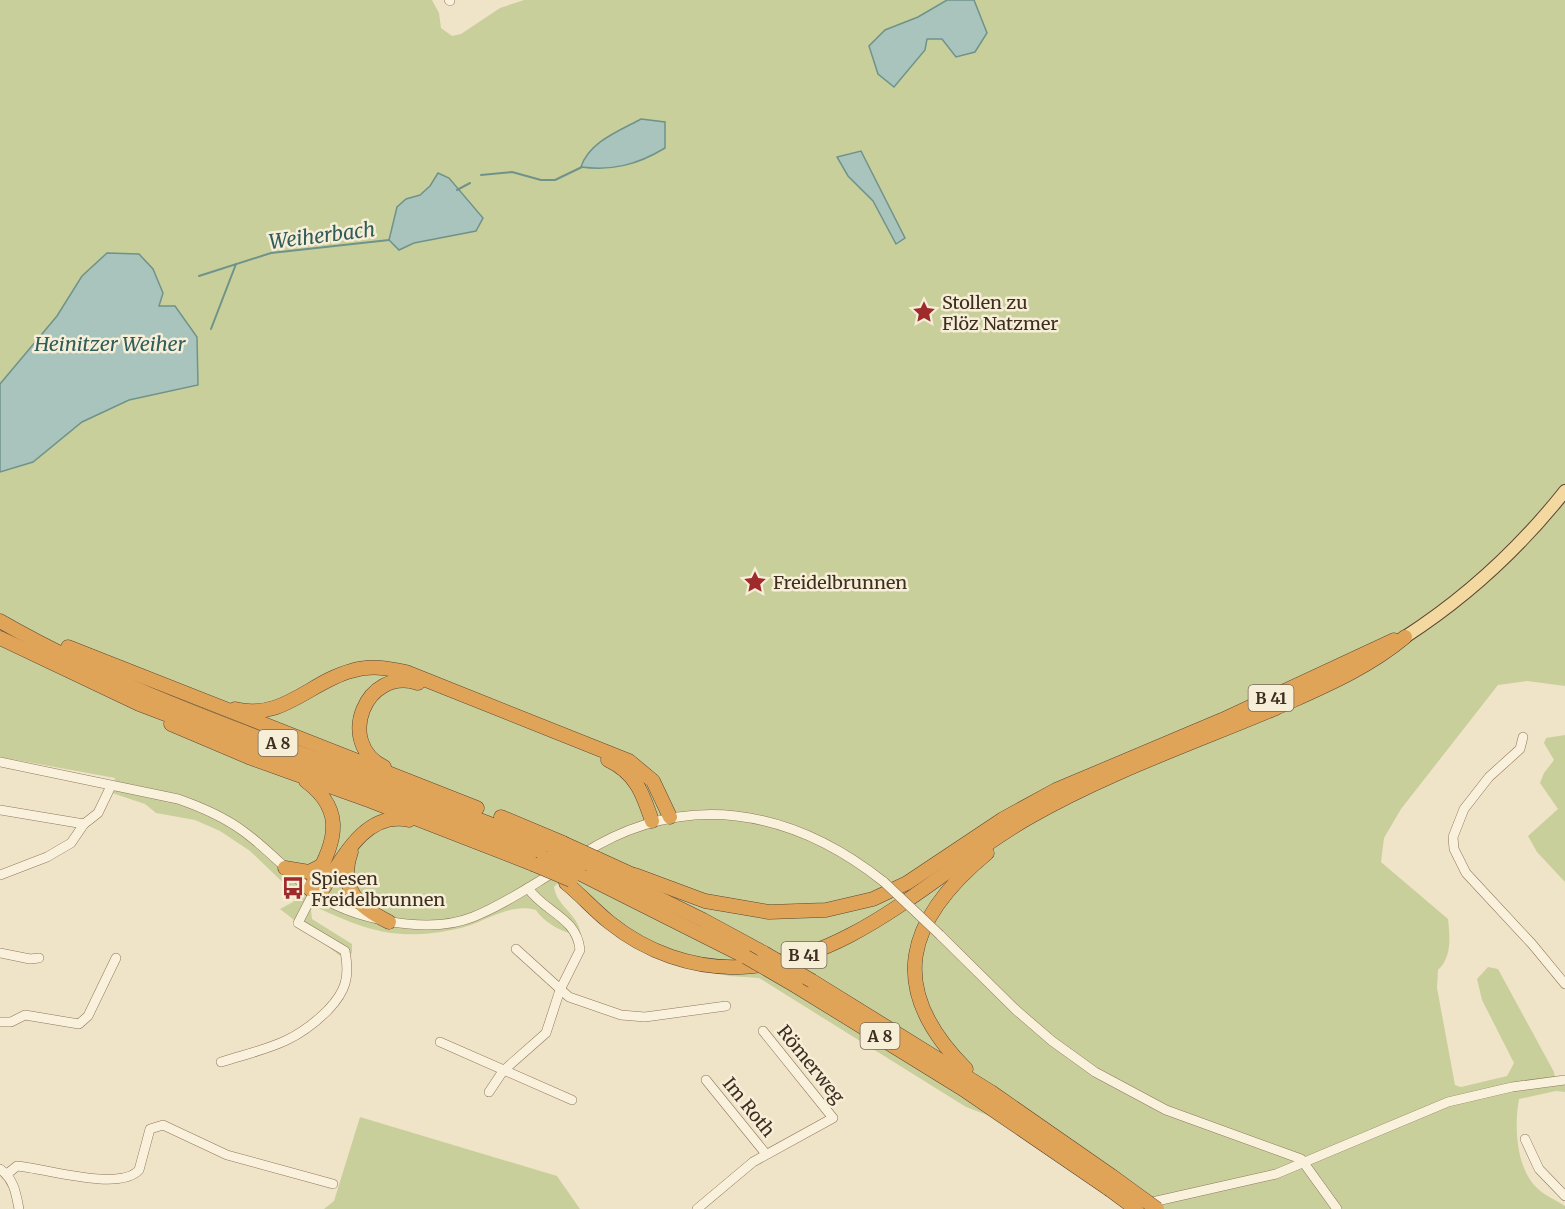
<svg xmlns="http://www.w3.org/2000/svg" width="1565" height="1209" font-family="Merriweather,serif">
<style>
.green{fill:#c9cf9b;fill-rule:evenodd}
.water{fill:#a9c4bc;stroke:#6f938a;stroke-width:1.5}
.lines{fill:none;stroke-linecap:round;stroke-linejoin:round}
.stream{stroke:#6f938a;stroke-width:2}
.minor-casing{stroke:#8d765c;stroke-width:10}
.major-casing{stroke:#5b4430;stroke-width:14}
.highway-casing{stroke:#5b4430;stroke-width:15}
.minor{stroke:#faf1dc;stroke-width:9}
.major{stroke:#f3d9a0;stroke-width:12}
.highway{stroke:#e0a458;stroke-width:14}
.minor-bridge-casing{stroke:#8d765c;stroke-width:10;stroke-linecap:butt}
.highway-bridge-casing{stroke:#5b4430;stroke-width:15;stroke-linecap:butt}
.minor-bridge{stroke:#faf1dc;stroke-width:9}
.highway-bridge{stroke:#e0a458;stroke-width:14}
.labels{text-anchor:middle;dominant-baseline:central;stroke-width:5;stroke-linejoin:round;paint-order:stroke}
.shield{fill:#f7eed8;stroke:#756857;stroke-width:1.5}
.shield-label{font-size:16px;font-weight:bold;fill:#3d2e20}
.poi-label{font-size:18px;fill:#3d2e20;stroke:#f7eed8;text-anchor:start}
.street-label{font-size:18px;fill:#3d2e20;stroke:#f7eed8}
.water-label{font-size:20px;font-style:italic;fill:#2f5d5a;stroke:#f7eed8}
</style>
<rect width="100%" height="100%" fill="#f0e4c8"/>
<g class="green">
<path d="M0,0H432L439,13L441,28L452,36L461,34L500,8L524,0H947L918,17L885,30L942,39L951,49L987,33L974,0H1565V686L1527,681L1498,685L1401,809L1384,838L1381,862L1448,919C1450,937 1452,957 1438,970L1437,988L1455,1085L1461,1087L1507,1076L1514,1063L1482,1000L1477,979L1488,967L1498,969L1554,1072L1556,1085H1565V1092L1556,1091L1519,1099C1514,1126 1516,1168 1537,1188C1544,1195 1556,1200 1565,1206V1209H1126L987,1115L966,1107L759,978L729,976L660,959L629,944L563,887L557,884L554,887C557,907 578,913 581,935C566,935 544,923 536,910C511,902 485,922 461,928C400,942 369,932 314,906L311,910L312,919L352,944V953L348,956L339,955L280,909L293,902L297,896L250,851L220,831L195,820L156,813L145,804L112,793L115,778L0,757V472L33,462L82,422L129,400L198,385L197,336L159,306L163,292L153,269L82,276L57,316L0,384ZM838,157L905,237V238L896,243L873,201L848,176ZM439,173L449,178L458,189L444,236L414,243L399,250L389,240L397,208L406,199L420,195L430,186Z"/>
<polygon points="1565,735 1565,882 1537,852 1528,836 1558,809 1540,783 1544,773 1554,760 1544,743 1546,738"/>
<polygon points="360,1117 557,1176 580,1209 324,1209 334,1201"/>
</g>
<g class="water">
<polygon points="947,0 974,0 987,33 975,52 956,57 942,39 927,39 925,50 894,87 878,74 869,46 885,30 918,17"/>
<path d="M641,119L665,122V148C637,165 612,171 581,167C589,142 619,131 641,119Z"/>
<polygon points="861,151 905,238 896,244 873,201 848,176 837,157"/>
<polygon points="438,173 449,178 483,218 476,231 414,243 399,250 389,240 397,207 406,199 420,195 430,186"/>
<polygon points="107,253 139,254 153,269 163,293 159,306 175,306 197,337 198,385 129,400 82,422 33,462 0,472 0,384 57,316 82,276"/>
</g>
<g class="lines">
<g class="stream">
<polyline points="481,175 512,172 541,180 555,180 582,167"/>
<polyline points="457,190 470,183"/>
<polyline points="199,276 271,253 389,240"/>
<polyline points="211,329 236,264"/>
</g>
<g class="minor-casing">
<g id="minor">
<polyline points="449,0 450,1"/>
<polyline points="1523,737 1520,749 1489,777 1464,809 1453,837 1454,849 1466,873 1532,944 1565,984"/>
<path d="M0,762L178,799C201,807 224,817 243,831C268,849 288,872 312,891C351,920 428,935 473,917C503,905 529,887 556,871"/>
<polyline points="0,810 84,824"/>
<path d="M581,855C684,789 791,808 884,882"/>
<polyline points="0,875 47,857 71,843 84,824 98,813 111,786"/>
<polyline points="940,935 1016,1010 1052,1041 1095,1072 1166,1110 1301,1159 1337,1209"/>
<polyline points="516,949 569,997 621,1015 645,1017 726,1006"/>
<polyline points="0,953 30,959 39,958"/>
<polyline points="0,1022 11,1022 25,1015 79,1024 88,1016 116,958"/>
<polyline points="440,1042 572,1100"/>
<path d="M221,1062C266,1048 293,1045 328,1010C346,991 350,977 345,951L298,923L314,892"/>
<polyline points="706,1080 766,1154"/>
<path d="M489,1092L503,1071L546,1033L560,990L580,950C577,917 544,912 528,888"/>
<polyline points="1525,1139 1539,1169 1565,1196"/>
<path d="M0,1169C14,1179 16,1193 19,1209"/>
<path d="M7,1174L17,1166C44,1168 119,1192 139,1170L150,1129L163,1125L227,1155L333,1184"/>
<polyline points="1148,1203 1276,1174 1448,1102 1512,1087 1565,1080"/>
<polyline points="697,1209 753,1162 833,1118 763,1031"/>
</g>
</g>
<g class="major-casing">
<path id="major" d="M1405,637C1467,597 1519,549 1565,491"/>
</g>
<g class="highway-casing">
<g id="highway">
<path d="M0,621C173,720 371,772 554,850"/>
<polyline points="0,638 139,704 544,858"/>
<polyline points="68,647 477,808"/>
<path d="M235,709C282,721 310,682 351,671C370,665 387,668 406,672L629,761L653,781L670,817"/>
<polyline points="171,724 251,758 371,801 533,864"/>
<path d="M608,760C636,773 643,794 652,821"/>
<path d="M384,767C335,743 366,666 418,683"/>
<path d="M306,781C351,814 331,849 310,889"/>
<polyline points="501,817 563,843"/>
<path d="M351,852C338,889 359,907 389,922"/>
<polyline points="596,858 642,879"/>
<polyline points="589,864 703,920 764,953"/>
<polyline points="285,868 309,872 323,865"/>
<polyline points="579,873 746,957"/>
<polyline points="635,875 705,901 769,912 826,910 873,899 907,883 1003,819 1056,790 1222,720 1394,640"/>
<path d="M566,883C581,895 594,910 609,922C646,952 693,969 741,967C853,962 936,871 1028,818C1106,773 1193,743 1276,708C1320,688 1367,669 1405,637"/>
<path d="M319,895C340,864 363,810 409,820"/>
<polyline points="812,981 991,1092 1113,1177"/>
<polyline points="796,986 963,1089 1109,1189"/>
<path d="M966,1069C885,988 906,920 987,853"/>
</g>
</g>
<use href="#minor" class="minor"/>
<use href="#major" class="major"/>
<use href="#highway" class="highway"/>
<g class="minor-bridge-casing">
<polyline id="minor-bridge" points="884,882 940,935"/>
</g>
<g class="highway-bridge-casing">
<g id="highway-bridge">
<polyline points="563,843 596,858"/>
<polyline points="554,850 589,864"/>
<polyline points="544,858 579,873"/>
<polyline points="533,864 571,880"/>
<polyline points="764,953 812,981"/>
<polyline points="746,957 796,986"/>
<polyline points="1113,1177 1157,1209"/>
<polyline points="1109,1189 1136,1209"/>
</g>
</g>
<use href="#minor-bridge" class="minor-bridge"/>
<use href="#highway-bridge" class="highway-bridge"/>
</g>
<defs>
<g id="sight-bare" transform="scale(1.8)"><path d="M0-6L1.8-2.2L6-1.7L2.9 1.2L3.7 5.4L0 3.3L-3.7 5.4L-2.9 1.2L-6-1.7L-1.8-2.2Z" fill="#9e2a2b" stroke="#f7eed8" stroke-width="2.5" paint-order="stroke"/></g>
<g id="bus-bare" transform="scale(1.8)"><path d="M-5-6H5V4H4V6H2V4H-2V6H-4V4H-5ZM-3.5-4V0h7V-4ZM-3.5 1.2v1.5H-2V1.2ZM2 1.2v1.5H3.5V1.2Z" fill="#9e2a2b" stroke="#f7eed8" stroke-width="2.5" paint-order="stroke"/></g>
</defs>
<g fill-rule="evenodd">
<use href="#sight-bare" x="924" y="312"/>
<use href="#sight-bare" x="755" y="582"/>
<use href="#bus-bare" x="293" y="888"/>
</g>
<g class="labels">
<g class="shield">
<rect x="1248.5" y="685" width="45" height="26" rx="4.5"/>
<rect x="258.5" y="730" width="39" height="26" rx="4.5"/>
<rect x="781.5" y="942" width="45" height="26" rx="4.5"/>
<rect x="860.5" y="1023" width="39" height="26" rx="4.5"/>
</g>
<g class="shield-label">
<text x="1271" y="698">B 41</text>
<text x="278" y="743">A 8</text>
<text x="804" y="955">B 41</text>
<text x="880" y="1036">A 8</text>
</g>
<g class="poi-label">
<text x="942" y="302">Stollen zu<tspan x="942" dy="21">Flöz Natzmer</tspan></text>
<text x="773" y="582">Freidelbrunnen</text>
<text x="311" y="878">Spiesen<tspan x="311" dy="21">Freidelbrunnen</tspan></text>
</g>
<g class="street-label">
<text transform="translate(811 1064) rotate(51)">Römerweg</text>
<text transform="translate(749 1107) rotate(51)">Im Roth</text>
</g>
<g class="water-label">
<text transform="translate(322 235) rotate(-7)">Weiherbach</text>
<text x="110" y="343">Heinitzer Weiher</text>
</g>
</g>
</svg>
